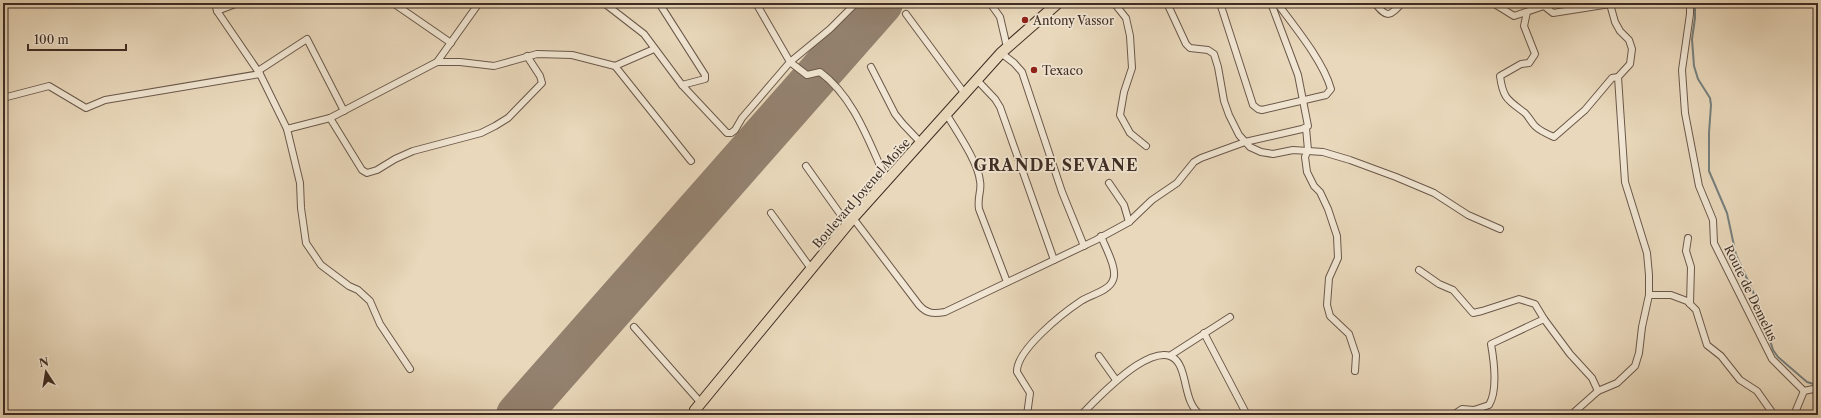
<svg xmlns="http://www.w3.org/2000/svg" width="1821" height="418" font-family="'Libre Caslon Text',serif">
<style>
.lines{fill:none;stroke-linecap:round;stroke-linejoin:round}
.stream{stroke:#76807e;stroke-width:2}
.runway{stroke:#948270;stroke-width:44}
.minor-casing{stroke:#6a584a;stroke-width:8}
.primary-casing{stroke:#3f2d24;stroke-width:12}
.minor{stroke:#f1e6d3;stroke-width:6}
.primary{stroke:#e9d8bb;stroke-width:10}
.poi-dot{fill:#8f2418;stroke:#f1e6d3;stroke-width:1.5}
.labels{text-anchor:middle;dominant-baseline:central;stroke-width:3.5;stroke-linejoin:round;paint-order:stroke}
.poi-label{font-size:12px;fill:#3f2d24;stroke:#f1e6d3;text-anchor:start}
.street-label{font-size:12px;fill:#3f2d24;stroke:#f1e6d3}
.district-label{font-size:16px;font-weight:bold;letter-spacing:1px;fill:#3f2d24;stroke:#f1e6d3}
</style>
<rect width="100%" height="100%" fill="#e9d8bb"/>
<filter id="stains"><feTurbulence type="fractalNoise" baseFrequency=".005" numOctaves="4"/><feColorMatrix values="0 0 0 0 .2 0 0 0 0 .09 0 0 0 0 .02 0 0 0 .5 -.17"/></filter>
<radialGradient id="worn" r=".72"><stop offset=".6" stop-color="#630" stop-opacity="0"/><stop offset="1" stop-color="#630" stop-opacity=".3"/></radialGradient>
<g class="lines">
<polyline class="stream" points="1695,3 1695,18 1692,39 1694,66 1698,79 1710,98 1711,105 1709,133 1709,171 1727,213 1736,255 1760,307 1773,350 1778,357 1807,382 1817,385"/>
<polyline class="runway" points="518,415 881,3"/>
<g class="minor-casing">
<g id="minor">
<polyline points="215,3 217,11 260,74 287,129 300,183 301,208 306,243 321,265 349,286 358,290 370,301 380,324 410,369"/>
<polyline points="393,3 451,43"/>
<path d="M604,3L644,34L682,85L727,133H731L735,130L742,118L790,62L807,75L820,72C855,98 869,143 887,181"/>
<polyline points="659,3 705,75 705,79 682,85"/>
<polyline points="756,3 790,62 830,29 856,3"/>
<polyline points="990,3 1000,17 1007,47"/>
<polyline points="1114,3 1126,18 1130,36 1132,68 1124,92 1120,115 1130,133 1146,146"/>
<polyline points="1167,3 1186,44 1190,48 1208,50 1214,54 1218,67 1224,101 1229,115 1239,135 1250,147 1261,152 1273,154 1293,150 1323,152 1350,160 1396,177 1434,193 1468,215 1500,229"/>
<path d="M1220,3L1253,105L1258,109L1262,110L1326,95L1331,89C1323,61 1295,27 1277,3"/>
<path d="M1375,3C1387,19 1390,16 1402,3"/>
<polyline points="1493,3 1514,16 1544,6 1553,13 1610,4"/>
<polyline points="1690,3 1690,14 1682,70 1685,113 1699,186 1713,220 1714,243 1772,359 1804,391"/>
<polyline points="217,11 238,3"/>
<path d="M1527,12L1524,26L1535,54L1529,63L1521,64L1500,76C1503,99 1508,100 1525,113C1529,117 1531,122 1535,126C1540,131 1547,134 1554,137L1585,110L1612,78L1618,77"/>
<polyline points="906,14 965,94"/>
<polyline points="1001,53 1014,63 1022,72 1062,192 1084,246"/>
<polyline points="437,62 479,3"/>
<polyline points="615,66 654,49"/>
<polyline points="871,67 895,114 903,124 921,143"/>
<polyline points="258,71 307,39 344,111"/>
<polyline points="977,80 995,99 1000,107 1054,260"/>
<polyline points="3,98 49,86 86,108 105,100 260,74"/>
<path d="M947,115C957,132 978,162 980,181C982,191 977,196 979,209L1007,282"/>
<polyline points="330,118 362,170 367,173 377,170 395,159 413,151 481,133 495,126 508,118 542,83 540,76 527,56"/>
<polyline points="1306,128 1308,150 1305,157 1307,172 1314,186 1320,192 1328,209 1337,236 1338,258 1329,278 1327,305 1330,316 1349,334 1356,355 1355,371"/>
<polyline points="287,129 330,118 437,62 460,62 494,66 537,54 572,55 615,66 691,161"/>
<polyline points="806,166 848,225"/>
<polyline points="1109,183 1124,205 1129,222"/>
<polyline points="771,213 812,270"/>
<path d="M853,218L919,305C927,314 934,314 945,312L1096,240L1129,222L1152,200L1177,183L1194,162L1201,158L1245,142L1302,129L1308,126L1298,75L1271,3"/>
<polyline points="1688,238 1686,251 1691,267 1690,304"/>
<polyline points="1419,270 1439,284 1453,290 1473,313 1482,311 1519,299 1535,304 1544,319"/>
<polyline points="1649,295 1671,295 1687,301 1696,310 1707,345 1721,356 1740,380 1757,391 1774,415"/>
<polyline points="634,327 701,403"/>
<polyline points="1204,333 1247,415"/>
<polyline points="1171,355 1230,317"/>
<polyline points="1099,356 1116,380"/>
<polyline points="1804,391 1818,388"/>
<path d="M1027,415L1030,393L1017,372C1016,350 1063,313 1081,301C1090,295 1109,291 1113,280C1118,269 1105,247 1101,236"/>
<path d="M1081,415C1097,399 1167,322 1182,371C1187,385 1187,406 1201,415"/>
<path d="M1453,415L1462,409L1474,410L1489,405C1498,390 1494,361 1491,344L1544,319L1570,354L1592,378L1598,391"/>
<polyline points="1571,415 1598,391 1617,383 1635,366 1639,353 1642,327 1649,295 1649,275 1647,253 1625,182 1618,77 1630,64 1632,49 1629,40 1620,31 1615,22 1610,4 1614,3"/>
<polyline points="1794,415 1804,391"/>
</g>
</g>
<g class="primary-casing">
<polyline id="primary" points="698,415 695,410 853,218 1001,53 1058,3"/>
</g>
<use href="#minor" class="minor"/>
<use href="#primary" class="primary"/>
</g>
<g class="poi-dot">
<circle cx="1025" cy="20" r="4"/>
<circle cx="1034" cy="70" r="4"/>
</g>
<g class="labels">
<g class="poi-label">
<text x="1033" y="20">Antony Vassor</text>
<text x="1042" y="70">Texaco</text>
</g>
<g class="street-label">
<text transform="translate(861 193) rotate(-49)">Boulevard Jovenel Moïse</text>
<text transform="translate(1751 293) rotate(64)">Route de Demelus</text>
</g>
<g class="district-label">
<text x="1056" y="165">GRANDE SEVANE</text>
</g>
</g>
<rect width="1821" height="418" fill="none" stroke="#e9d8bb" stroke-width="16"/>
<rect x="4" y="4" width="1813" height="410" fill="none" stroke="#3f2d24" stroke-width="2"/>
<rect x="8" y="8" width="1805" height="402" fill="none" stroke="#3f2d24"/>
<g transform="translate(46 372) rotate(348)" stroke="#f1e6d3" stroke-width="3" paint-order="stroke">
<path d="M0-3L7 15L0 10L-7 15Z" fill="#3f2d24"/>
<text y="-6" font-size="11" font-weight="bold" text-anchor="middle" fill="#3f2d24">N</text>
</g>
<path d="M28 44v6h98v-6" fill="none" stroke="#3f2d24" stroke-width="2"/>
<text x="34" y="44" font-size="12" fill="#3f2d24" stroke="#f1e6d3" stroke-width="3" paint-order="stroke">100 m</text>
<rect width="100%" height="100%" filter="url(#stains)"/>
<rect width="100%" height="100%" fill="url(#worn)"/>
</svg>
